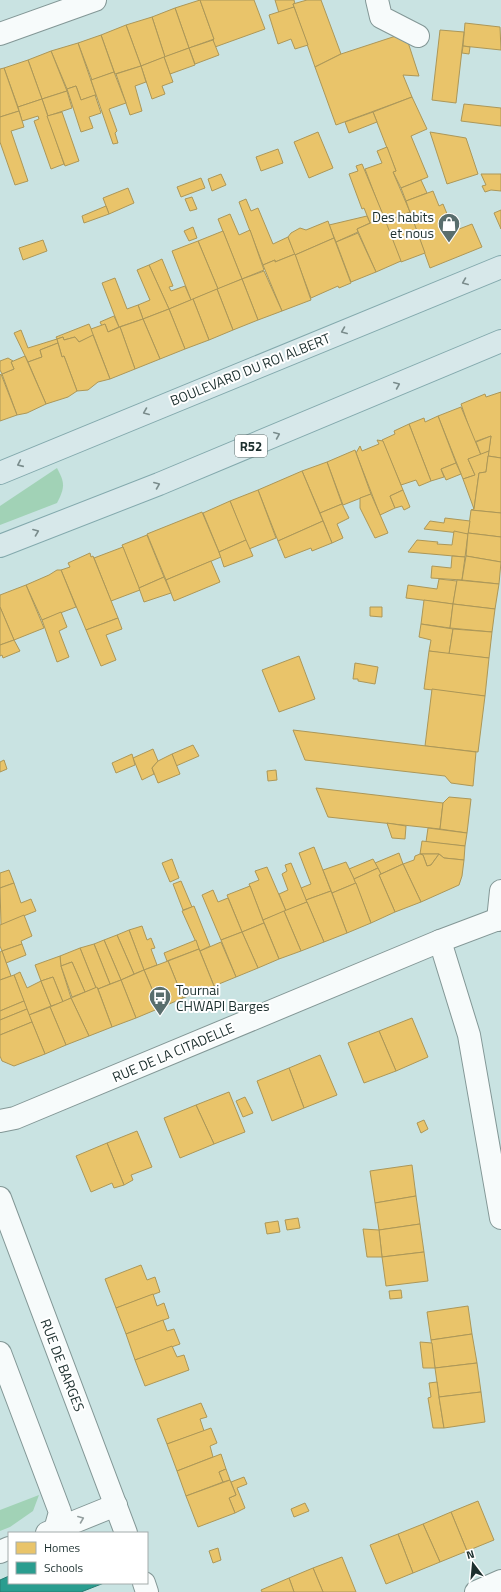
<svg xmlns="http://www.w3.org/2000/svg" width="501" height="1592" font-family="'Titillium Web',sans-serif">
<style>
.green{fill:#a1d2b6}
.homes{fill:#e9c46a;stroke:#ac9758}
.schools{fill:#2a9d8f;stroke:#267c72}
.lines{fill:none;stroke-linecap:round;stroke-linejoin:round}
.minor-casing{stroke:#839796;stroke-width:24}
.major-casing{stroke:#83a9ad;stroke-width:24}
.minor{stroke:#f7fbfb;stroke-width:22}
.major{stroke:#d7e8ea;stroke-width:22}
.oneway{stroke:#7a8c8c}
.oneway2{stroke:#949f9f}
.labels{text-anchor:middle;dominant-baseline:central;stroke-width:4;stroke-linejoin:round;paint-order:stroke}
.shield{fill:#fff;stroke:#606d6d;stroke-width:1}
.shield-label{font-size:13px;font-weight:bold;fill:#1c2f2e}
.poi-label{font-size:14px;fill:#1c2f2e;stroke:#fff;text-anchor:end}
.street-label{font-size:14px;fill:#1c2f2e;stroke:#fff}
</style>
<rect width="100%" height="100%" fill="#c9e3e2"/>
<g class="green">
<path d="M57,468C65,483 65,487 57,503L0,525V506Z"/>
<polygon points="39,1495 33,1511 10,1527 0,1531 0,1510"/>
</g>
<g class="homes">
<polygon points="200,0 214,39 189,48 175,8"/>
<polygon points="200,0 254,0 265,29 215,47 213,40 214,39"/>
<polygon points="275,0 294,0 295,4 293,4 294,7 279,13"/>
<polygon points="307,0 321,0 341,54 315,67 293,4"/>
<polygon points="294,7 308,45 295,49 291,39 278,44 269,15"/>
<polygon points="175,8 189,48 165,57 152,17"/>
<polygon points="152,17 165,57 141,66 126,25"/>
<polygon points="465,23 500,27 501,50 463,46"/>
<polygon points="126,25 141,66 115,74 101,35"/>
<polygon points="440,30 464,32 456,103 432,100"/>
<polygon points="405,33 419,76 403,75 412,97 336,125 315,67 341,54"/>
<polygon points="101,35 114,72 92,80 78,43"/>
<polygon points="213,40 219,55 195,64 189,48"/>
<polygon points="78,43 96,95 81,100 76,86 67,89 51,51"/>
<polygon points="463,46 470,47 469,54 462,53"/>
<polygon points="189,48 195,65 170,74 164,57"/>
<polygon points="51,51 67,91 42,99 28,60"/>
<polygon points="164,57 173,82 162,86 165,94 152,99 141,66"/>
<polygon points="28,60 42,99 18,107 4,68"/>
<polygon points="141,66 146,82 135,86 142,111 130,115 116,74"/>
<polygon points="4,68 19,111 0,117 0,69"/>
<polygon points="114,72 126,103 109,109 117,131 115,133 118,143 113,144 91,80"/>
<polygon points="76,86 81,100 95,95 101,113 89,117 93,128 81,132 67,89"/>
<polygon points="67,91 72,108 48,116 42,99"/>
<polygon points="412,97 427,129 411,136 428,177 401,188 393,172 396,171 373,112"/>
<polygon points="42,99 64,164 51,169 34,121 39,119 38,116 22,121 18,107"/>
<polygon points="464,104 501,108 501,126 461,121"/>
<polygon points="19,111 24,127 11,131 28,181 15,185 0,142 0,117"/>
<polygon points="62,112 79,161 65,166 47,116"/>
<polygon points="373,112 377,122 349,133 345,122"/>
<polygon points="318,132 333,168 309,178 294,142"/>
<polygon points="430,132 466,138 478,174 447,184"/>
<polygon points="387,147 396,171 393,172 410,212 385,222 365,169 382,163 377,151"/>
<polygon points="278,149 283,163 261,171 256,157"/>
<polygon points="362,164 384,217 370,223 364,208 362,209 349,174 358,171 356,166"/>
<polygon points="221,174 226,185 212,191 208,179"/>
<polygon points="481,174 501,174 501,191 491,190 485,192 482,186 486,185"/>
<polygon points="201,178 205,188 181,197 177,187"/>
<polygon points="421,180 427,193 406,201 401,188"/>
<polygon points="128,188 134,203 109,214 103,198"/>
<polygon points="433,191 439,206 443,204 454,231 472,224 482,247 430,268 406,201"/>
<polygon points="192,197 197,209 190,211 185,199"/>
<polygon points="246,199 251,211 258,208 273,244 288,237 295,254 275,262 275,260 263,265 239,202"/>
<polygon points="106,206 109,214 84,223 82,216"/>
<polygon points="501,210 501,229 494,213"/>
<polygon points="410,212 425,253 401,262 385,222"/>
<polygon points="230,214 239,235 250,230 264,270 242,279 218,219"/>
<polygon points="367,216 370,223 357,229 358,232 336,242 329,225"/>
<polygon points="384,217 401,261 376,272 357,229"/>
<polygon points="328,221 334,238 295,255 288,237 291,233 300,228 306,230"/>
<polygon points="193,227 197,238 189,241 184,231"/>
<polygon points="223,231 242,279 218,289 198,241"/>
<polygon points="358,233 376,272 351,282 336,242"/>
<polygon points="334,238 351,283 339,288 338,286 311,298 295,255"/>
<polygon points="43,240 47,251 23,260 19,248"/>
<polygon points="198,241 218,289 191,300 172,251"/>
<polygon points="295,254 311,300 282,311 263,265 275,260 275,262"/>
<polygon points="162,259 173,286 169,287 171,291 185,286 191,300 169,309 149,265"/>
<polygon points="149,265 169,309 143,319 138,305 150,300 137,270"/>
<polygon points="264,271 282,311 258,320 242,279"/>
<polygon points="115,278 127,309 138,305 143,319 119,327 102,283"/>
<polygon points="242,279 258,320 233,330 217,289"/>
<polygon points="217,289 233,330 209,340 193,299"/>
<polygon points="193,299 209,340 185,349 169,309"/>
<polygon points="169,309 185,349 160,359 143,319"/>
<polygon points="114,316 119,327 108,332 105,324 102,326 100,322"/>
<polygon points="143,319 160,359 135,369 120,327"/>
<polygon points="89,324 94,335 79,342 75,337 64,340 63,337 57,339 56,337"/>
<polygon points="105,324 108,332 120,327 135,369 110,379 91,329"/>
<polygon points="21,330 28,348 57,339 58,343 40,350 42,357 28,362 14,333"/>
<polygon points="93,335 110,379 98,382 88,390 77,391 64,356 62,357 57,339 63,337 64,340 75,337 79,342"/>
<polygon points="58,343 62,357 64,356 77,391 68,397 46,404 28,362 42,357 40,350"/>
<polygon points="25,356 46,404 27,413 17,415 2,374 14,369 11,362"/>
<polygon points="8,358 13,361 11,362 14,369 2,374 0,370 0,361"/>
<polygon points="1,374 17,415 0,421 0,375"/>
<polygon points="501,392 501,458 488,456 491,436 474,442 461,404 485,394 486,397"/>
<polygon points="461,407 481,455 468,459 475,475 463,479 438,416"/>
<polygon points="438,416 456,463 441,469 444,477 431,481 409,424 424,418 425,422"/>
<polygon points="409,424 431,481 419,486 416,480 401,485 382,440 395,434 394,431"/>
<polygon points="491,436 489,451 481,455 476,442"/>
<polygon points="377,440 383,441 403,490 390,496 395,508 380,515 356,453 360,446 362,451 379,444"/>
<polygon points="355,450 371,494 343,505 327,462"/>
<polygon points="489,451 486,472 479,473 474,509 463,479 475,475 468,459"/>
<polygon points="488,456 501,458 501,513 471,510 474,509 479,473 486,472"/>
<polygon points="327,462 342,504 320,513 302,471"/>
<polygon points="456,463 461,474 446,480 441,469"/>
<polygon points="302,471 323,521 278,541 258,490"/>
<polygon points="258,490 276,538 249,549 230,501"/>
<polygon points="403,490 410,507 404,510 402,506 395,508 390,496"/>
<polygon points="371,494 388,533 375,538 360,508 360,498"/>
<polygon points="230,501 246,540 219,552 203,513"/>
<polygon points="342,504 349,518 337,524 343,538 332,543 320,513"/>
<polygon points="471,510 501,513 501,537 468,533"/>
<polygon points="202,512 221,557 166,580 147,534"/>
<polygon points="445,518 470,521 468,534 424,529 430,521 444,523"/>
<polygon points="323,521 332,543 312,551 311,548 285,558 278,541"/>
<polygon points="454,531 468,534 465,557 408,552 417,540 438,542 437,544 452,545"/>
<polygon points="468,533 501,537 501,562 466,556"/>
<polygon points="147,535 164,577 139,588 122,545"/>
<polygon points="246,540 253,556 224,567 219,552"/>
<polygon points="123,547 140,590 111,601 94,558"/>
<polygon points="90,553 91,557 93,556 118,618 86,630 61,570 70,567 68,563"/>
<polygon points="452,556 465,557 462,580 431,578 432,566 451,568"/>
<polygon points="466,556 501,562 499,584 462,580"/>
<polygon points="211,561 220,582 174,601 166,580"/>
<polygon points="57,570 61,570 76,607 42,620 26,585 49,575"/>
<polygon points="164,577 171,593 144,602 139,588"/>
<polygon points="439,579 457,581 453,604 406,598 408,585 437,589"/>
<polygon points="457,580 499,584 495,609 453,604"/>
<polygon points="26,585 44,628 14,640 0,607 0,595"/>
<polygon points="424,600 453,604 450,628 421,624"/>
<polygon points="453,604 495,609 492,632 450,628"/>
<polygon points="0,607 14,640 0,645"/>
<polygon points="370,607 382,607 382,617 370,616"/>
<polygon points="61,612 67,627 59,631 69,657 57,662 42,620"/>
<polygon points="118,618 122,629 106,635 116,660 101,666 86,630"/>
<polygon points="421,624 453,629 449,654 429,651 431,640 419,637"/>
<polygon points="453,629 492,632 489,658 449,654"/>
<polygon points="14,640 20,651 3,658 2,655 0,656 0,645"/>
<polygon points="429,651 489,658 485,696 424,689"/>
<polygon points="299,656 315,699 279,712 262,670"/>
<polygon points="355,663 378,667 375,684 358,681 358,679 353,679"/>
<polygon points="432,689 485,696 478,752 425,746"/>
<polygon points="293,730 476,752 473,786 451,783 445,776 305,760"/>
<polygon points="193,745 199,756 176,766 172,754"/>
<polygon points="153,749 158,761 152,768 154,774 142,780 133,758"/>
<polygon points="132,754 135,765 116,773 112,763"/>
<polygon points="172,754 180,774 158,783 152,768 158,761"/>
<polygon points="4,760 7,769 0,772 0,762"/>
<polygon points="276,770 277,780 268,781 267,771"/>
<polygon points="316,788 443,803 440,829 328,817"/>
<polygon points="449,797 471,799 467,833 440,829 443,803"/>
<polygon points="387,823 406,826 405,839 392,838"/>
<polygon points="428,828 467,833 465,846 426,842"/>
<polygon points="422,841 465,846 464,860 444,858 439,854 420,854"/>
<polygon points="314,847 331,891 306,900 301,888 311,884 299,853"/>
<polygon points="399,853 403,864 381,874 375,863"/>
<polygon points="420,854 439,854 431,865 427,866 423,855"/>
<polygon points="420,854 423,855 427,866 431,865 439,854 444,858 464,860 462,876 459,885 421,902 403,864 414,860 415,856"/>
<polygon points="172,859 179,878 170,882 162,863"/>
<polygon points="373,859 378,868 354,879 349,869"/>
<polygon points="346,862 356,883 332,893 323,870"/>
<polygon points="291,863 307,902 286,911 279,894 288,890 282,874 287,871 285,865"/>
<polygon points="403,864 421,902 395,912 379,875"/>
<polygon points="267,867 286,911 263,920 249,884 259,880 255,871"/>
<polygon points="378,868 381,874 379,875 395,912 371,923 354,879"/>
<polygon points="9,870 14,883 0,888 0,873"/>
<polygon points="181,881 192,907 183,910 173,884"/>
<polygon points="14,883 21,903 31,899 36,911 1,925 0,888"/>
<polygon points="356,883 371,923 347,933 332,893"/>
<polygon points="250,886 264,923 242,932 227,895"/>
<polygon points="213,890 218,902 228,898 242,932 221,940 202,895"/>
<polygon points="331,891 347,933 324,942 306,900"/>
<polygon points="307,902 324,942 301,951 284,911"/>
<polygon points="194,906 210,946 200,951 182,911"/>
<polygon points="284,911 301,951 279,959 263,920"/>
<polygon points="24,915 32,936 21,941 22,944 2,951 0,946 0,925"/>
<polygon points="264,923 279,959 258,968 242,932"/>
<polygon points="142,926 147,940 151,938 155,948 151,949 157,965 144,970 129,930"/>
<polygon points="129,930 144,970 134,974 117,935"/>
<polygon points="242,932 258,968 236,977 221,940"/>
<polygon points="117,935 134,974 121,980 104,940"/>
<polygon points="104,940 121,980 110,984 94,944"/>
<polygon points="196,940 199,949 167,961 164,953"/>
<polygon points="221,942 236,977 214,986 200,951"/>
<polygon points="22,944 26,955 6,963 2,951"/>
<polygon points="94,944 110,984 98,989 96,988 80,948"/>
<polygon points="80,948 96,988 85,992 72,962 61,966 60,959 60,956"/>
<polygon points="199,949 214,986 183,998 168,961"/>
<polygon points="2,951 11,976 0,980 0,952"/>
<polygon points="60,956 61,966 71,998 63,1002 53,977 41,981 35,965"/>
<polygon points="168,961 183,998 160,1008 144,970"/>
<polygon points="72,962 85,992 72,997 61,966"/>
<polygon points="144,970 160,1008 136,1018 121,980"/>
<polygon points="20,972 27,988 41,981 51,1006 29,1015 14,975"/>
<polygon points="14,975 24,1001 0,1011 0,980"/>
<polygon points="53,977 63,1002 51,1006 41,981"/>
<polygon points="121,980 136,1018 112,1027 98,989"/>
<polygon points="97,987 112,1027 89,1036 71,998"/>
<polygon points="71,998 89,1036 66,1045 50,1007"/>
<polygon points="24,1001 27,1009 0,1020 0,1011"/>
<polygon points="50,1007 66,1045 45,1054 29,1015"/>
<polygon points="27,1009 32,1022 0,1035 0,1020"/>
<polygon points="412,1018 428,1057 396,1071 379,1031"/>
<polygon points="32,1022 45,1054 14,1066 2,1061 0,1056 0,1035"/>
<polygon points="379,1031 396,1071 364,1083 348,1043"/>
<polygon points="320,1055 337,1095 304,1108 289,1068"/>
<polygon points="289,1068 304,1108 272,1121 257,1081"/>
<polygon points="229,1092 245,1132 214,1144 196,1105"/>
<polygon points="245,1097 253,1113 243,1117 236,1101"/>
<polygon points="196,1105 214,1144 180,1158 164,1118"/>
<polygon points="424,1120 428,1129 421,1133 417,1123"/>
<polygon points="137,1131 152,1167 131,1175 133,1180 124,1185 107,1143"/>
<polygon points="107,1143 124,1185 114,1188 112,1183 91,1192 76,1156"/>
<polygon points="412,1165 416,1196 375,1203 370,1171"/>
<polygon points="416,1196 420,1224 379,1230 375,1203"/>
<polygon points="298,1218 300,1228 287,1230 285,1220"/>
<polygon points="278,1221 280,1232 267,1234 265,1223"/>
<polygon points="420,1224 424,1252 382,1257 379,1230"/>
<polygon points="363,1229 379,1230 382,1257 367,1257"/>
<polygon points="424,1252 428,1281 386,1286 382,1257"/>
<polygon points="141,1265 147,1280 155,1277 160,1292 116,1308 105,1279"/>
<polygon points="401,1290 402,1298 390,1299 389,1291"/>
<polygon points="153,1294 157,1306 164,1303 169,1318 126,1334 116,1308"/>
<polygon points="468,1306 472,1334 431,1340 427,1312"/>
<polygon points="163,1320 167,1331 174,1329 180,1344 135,1360 126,1334"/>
<polygon points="472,1334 477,1363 435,1368 431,1340"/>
<polygon points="420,1342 432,1343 435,1368 423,1368"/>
<polygon points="172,1346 177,1357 184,1355 189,1370 145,1386 135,1360"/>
<polygon points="477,1363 481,1392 439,1397 435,1368"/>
<polygon points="437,1382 439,1397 444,1428 433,1428 428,1398 431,1397 429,1383"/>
<polygon points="481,1392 485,1422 444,1428 439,1397"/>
<polygon points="201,1403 207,1417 200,1419 204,1431 167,1444 157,1419"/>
<polygon points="211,1428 217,1443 210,1446 213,1457 177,1471 167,1444"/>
<polygon points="221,1454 226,1469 219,1472 223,1482 186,1496 177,1471"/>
<polygon points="226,1469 230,1480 223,1482 219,1472"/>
<polygon points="244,1477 247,1484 237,1488 245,1508 235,1513 229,1498 236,1495 231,1482"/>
<polygon points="230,1480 236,1495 229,1498 235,1513 198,1527 186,1496"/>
<polygon points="478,1501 494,1540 467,1551 451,1512"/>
<polygon points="305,1503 309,1511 294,1517 291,1509"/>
<polygon points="451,1512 467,1551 440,1562 423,1524"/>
<polygon points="423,1524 440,1562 413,1573 398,1534"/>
<polygon points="398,1534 413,1573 386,1584 370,1545"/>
<polygon points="218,1548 221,1560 213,1563 209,1551"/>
<polygon points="342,1557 356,1592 323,1592 313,1568"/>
<polygon points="313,1568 323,1592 294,1592 289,1578"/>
<polygon points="289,1578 294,1592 262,1592 261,1590"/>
</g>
<polygon class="schools" points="9,1576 9,1583 104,1583 81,1592 0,1592 0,1580"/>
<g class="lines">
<g class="minor-casing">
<g id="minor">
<polyline points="377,0 381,17 418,36"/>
<polyline points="0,34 95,0"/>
<polyline points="498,920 501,891"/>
<polyline points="440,941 469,1035 501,1218"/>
<polyline points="0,1121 15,1118 440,941 501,918"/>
<polyline points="0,1198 126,1533"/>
<polyline points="0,1353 60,1512 55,1530"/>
<polyline points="47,1533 116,1505"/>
<polyline points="0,1552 9,1548"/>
<polyline points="144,1583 147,1592"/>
<polyline points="476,1592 501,1581"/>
</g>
</g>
<g class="major-casing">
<g id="major">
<polyline points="0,473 501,267"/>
<polyline points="0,546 159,484 501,341"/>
</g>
</g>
<use href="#minor" class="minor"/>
<use href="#major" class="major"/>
</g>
<defs><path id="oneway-chevron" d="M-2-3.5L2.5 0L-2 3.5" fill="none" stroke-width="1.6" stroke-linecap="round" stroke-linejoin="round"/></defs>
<g class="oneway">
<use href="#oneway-chevron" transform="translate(465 282) rotate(158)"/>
<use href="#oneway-chevron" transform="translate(344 331) rotate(158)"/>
<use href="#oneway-chevron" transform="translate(397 385) rotate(-23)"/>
<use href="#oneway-chevron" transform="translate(146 412) rotate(158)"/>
<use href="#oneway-chevron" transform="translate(277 435) rotate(-23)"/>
<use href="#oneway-chevron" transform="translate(20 464) rotate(156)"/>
<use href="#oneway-chevron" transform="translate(157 485) rotate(-22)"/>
<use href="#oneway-chevron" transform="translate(36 532) rotate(-21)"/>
</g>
<use class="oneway2" href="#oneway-chevron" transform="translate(81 1519) rotate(-22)"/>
<defs>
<g id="shop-pin" transform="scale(1.15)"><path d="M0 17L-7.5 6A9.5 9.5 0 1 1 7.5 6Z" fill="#596e6d" stroke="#fff"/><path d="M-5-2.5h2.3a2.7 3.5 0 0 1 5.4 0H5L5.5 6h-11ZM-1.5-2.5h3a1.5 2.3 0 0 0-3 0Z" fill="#fff"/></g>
<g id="bus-pin" transform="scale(1.15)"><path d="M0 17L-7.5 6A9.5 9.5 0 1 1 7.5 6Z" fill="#596e6d" stroke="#fff"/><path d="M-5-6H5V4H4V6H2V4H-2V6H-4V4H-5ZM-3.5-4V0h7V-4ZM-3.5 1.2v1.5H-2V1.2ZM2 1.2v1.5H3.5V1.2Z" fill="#fff"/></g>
</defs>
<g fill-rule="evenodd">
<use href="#shop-pin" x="449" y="224"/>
<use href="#bus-pin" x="160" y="997"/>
</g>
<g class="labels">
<rect class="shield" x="235" y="435" width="32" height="22" rx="3"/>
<g class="shield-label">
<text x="251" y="446">R52</text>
</g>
<g class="poi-label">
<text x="434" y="216">Des habits<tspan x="434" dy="16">et nous</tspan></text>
<text x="176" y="989" text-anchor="start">Tournai<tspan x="176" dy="16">CHWAPI Barges</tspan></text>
</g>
<g class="street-label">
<text transform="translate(250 369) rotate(-22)">BOULEVARD DU ROI ALBERT</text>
<text transform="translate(173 1052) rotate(-23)">RUE DE LA CITADELLE</text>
<text transform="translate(63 1365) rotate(69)">RUE DE BARGES</text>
</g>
</g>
<rect x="8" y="1532" width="140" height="52" fill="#ffffff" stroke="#a4acab"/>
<rect x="16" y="1542" width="20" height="12" fill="#e9c46a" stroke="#a4acab"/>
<text x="44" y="1552" font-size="12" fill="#1c2f2e">Homes</text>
<rect x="16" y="1562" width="20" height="12" fill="#2a9d8f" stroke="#a4acab"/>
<text x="44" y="1572" font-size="12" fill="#1c2f2e">Schools</text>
<g transform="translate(473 1564) rotate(344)" stroke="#ffffff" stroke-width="3" paint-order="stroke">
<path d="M0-3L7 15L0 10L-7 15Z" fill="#1c2f2e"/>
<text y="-6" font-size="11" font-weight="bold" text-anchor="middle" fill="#1c2f2e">N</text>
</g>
</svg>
